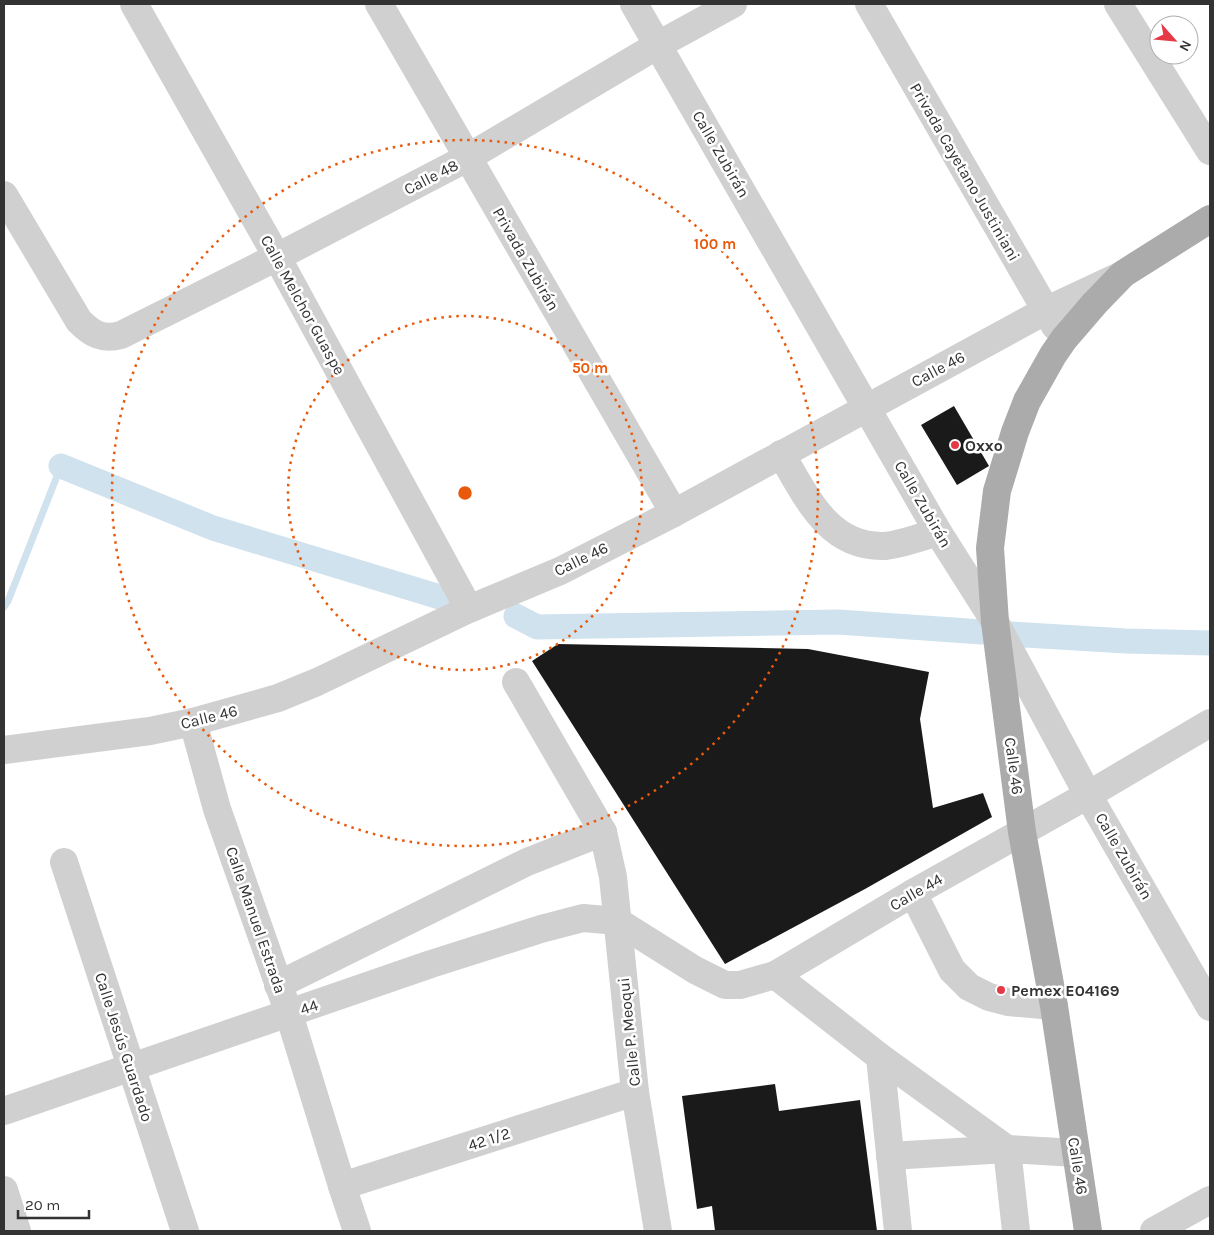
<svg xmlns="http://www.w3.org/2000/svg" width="1214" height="1235" font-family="Karla,sans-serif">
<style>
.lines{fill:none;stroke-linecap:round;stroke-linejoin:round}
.stream{stroke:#cfe2ee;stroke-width:7}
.canal{stroke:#cfe2ee;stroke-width:25}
.building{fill:#1a1a1a}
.minor{stroke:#d0d0d0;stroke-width:28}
.major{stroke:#ababab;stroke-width:28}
.ring{fill:none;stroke:#e8590c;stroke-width:2.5;stroke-dasharray:2.5 5}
.poi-dot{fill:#e63946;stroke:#fff;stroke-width:2}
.labels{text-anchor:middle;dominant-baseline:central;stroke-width:5;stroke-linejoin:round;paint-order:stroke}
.street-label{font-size:16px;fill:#333;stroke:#fff}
.poi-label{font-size:16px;font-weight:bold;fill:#333;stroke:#fff;text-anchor:start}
.centre{fill:#e8590c;stroke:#fff;stroke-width:2.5}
.ring-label{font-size:15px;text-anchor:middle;font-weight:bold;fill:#e8590c;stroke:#fff;stroke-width:5;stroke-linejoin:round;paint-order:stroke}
</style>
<rect width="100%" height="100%" fill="#fff"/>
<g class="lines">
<polyline class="stream" points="4,607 8,601 61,466"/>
<g class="canal">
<polyline points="61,466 213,528 443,598"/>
<polyline points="516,616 537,627 838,622 982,632"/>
<polyline points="1010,634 1126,641 1210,643"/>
</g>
</g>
<g class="building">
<polygon points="954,406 989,466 957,485 921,425"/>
<polygon points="558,644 808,649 929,672 920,719 933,808 983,793 992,817 865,889 725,964 532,661"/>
<polygon points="775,1084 779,1111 860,1100 877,1231 715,1231 712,1206 697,1209 682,1096"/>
</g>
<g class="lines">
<g class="minor">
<polyline points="134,4 277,257 469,609"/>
<polyline points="379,4 674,513"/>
<polyline points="634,4 938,532 995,622 1088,795 1210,1007"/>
<polyline points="869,4 1055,326"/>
<polyline points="1118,4 1210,151"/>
<path d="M4,195L79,321C92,334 102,340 121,335L277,257L467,158L658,45L733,4"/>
<path d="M781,454C806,495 827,547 883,546C896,546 924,536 938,532"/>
<polyline points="516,682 603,832 613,877 635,1092 658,1231"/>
<polyline points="193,722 217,809 289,1014 342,1186 357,1231"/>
<polyline points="4,750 150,731 193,722 278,698 317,682 469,609 560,571 674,513 1045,311 1122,275"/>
<polyline points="64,862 185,1231"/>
<polyline points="913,893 952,970 969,987 989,997 1008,1002 1054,1006"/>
<polyline points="775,975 880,1057 1007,1149"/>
<polyline points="278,985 527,862 603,832"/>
<polyline points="880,1057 898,1231"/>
<polyline points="4,1111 431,964 541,929 583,918 617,921 695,970 725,985 740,985 775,975 913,893 1088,795 1210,723"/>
<polyline points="890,1156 1007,1149"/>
<polyline points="342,1186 635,1092"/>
<polyline points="4,1190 17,1231"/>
<polyline points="1016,1231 1007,1149 1076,1153"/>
<polyline points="1154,1231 1210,1200"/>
</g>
<polyline class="major" points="1088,1231 1054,1006 1022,832 995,622 990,548 997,491 1015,432 1027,401 1053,355 1064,339 1095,303 1123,274 1210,219"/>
</g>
<g class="ring">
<circle cx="465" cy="493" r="177"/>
<circle cx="465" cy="493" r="353"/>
</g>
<g class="poi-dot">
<circle cx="955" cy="445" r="5"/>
<circle cx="1001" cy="990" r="5"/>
</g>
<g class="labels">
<g class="street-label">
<text transform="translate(721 154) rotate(60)">Calle Zubirán</text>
<text transform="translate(965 172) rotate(60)">Privada Cayetano Justiniani</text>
<text transform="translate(431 177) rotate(-27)">Calle 48</text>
<text transform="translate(526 259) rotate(60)">Privada Zubirán</text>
<text transform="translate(303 305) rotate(61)">Calle Melchor Guaspe</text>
<text transform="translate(938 369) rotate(-28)">Calle 46</text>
<text transform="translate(923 504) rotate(60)">Calle Zubirán</text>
<text transform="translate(581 559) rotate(-26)">Calle 46</text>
<text transform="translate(209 717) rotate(-14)">Calle 46</text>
<text transform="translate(1014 766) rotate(82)">Calle 46</text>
<text transform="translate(1124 856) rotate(60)">Calle Zubirán</text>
<text transform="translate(916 892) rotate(-30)">Calle 44</text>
<text transform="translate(256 920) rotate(71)">Calle Manuel Estrada</text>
<text transform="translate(309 1007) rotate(-19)">44</text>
<text transform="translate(629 1032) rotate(-96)">Calle P. Meoqui</text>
<text transform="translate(124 1047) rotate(72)">Calle Jesús Guardado</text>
<text transform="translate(489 1139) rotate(-18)">42 1/2</text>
<text transform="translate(1078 1166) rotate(81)">Calle 46</text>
</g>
<g class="poi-label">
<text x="965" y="445">Oxxo</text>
<text x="1011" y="990">Pemex E04169</text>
</g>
</g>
<circle cx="465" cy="493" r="8" class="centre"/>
<g class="ring-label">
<text x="715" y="249">100 m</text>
<text x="590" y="373">50 m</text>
</g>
<rect width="1214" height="1235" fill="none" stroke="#333333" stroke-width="10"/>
<g transform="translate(1174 40) rotate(117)"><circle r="24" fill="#ffffff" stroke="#adadad"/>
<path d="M0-4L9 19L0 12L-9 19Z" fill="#e63946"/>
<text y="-8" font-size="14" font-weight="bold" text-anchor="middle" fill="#333333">N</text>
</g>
<path d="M18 1210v8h71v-8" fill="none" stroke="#333333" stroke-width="2.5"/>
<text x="25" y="1210" font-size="15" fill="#333333" stroke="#ffffff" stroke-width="4" paint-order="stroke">20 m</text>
</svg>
